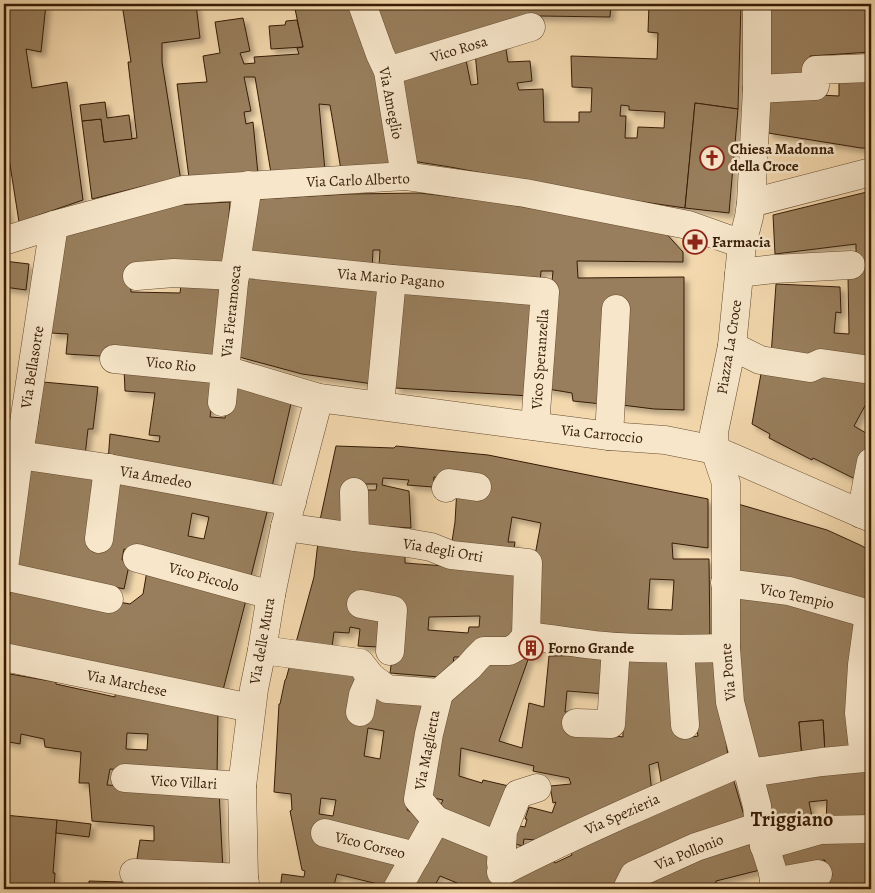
<svg xmlns="http://www.w3.org/2000/svg" width="875" height="893" font-family="Alegreya,serif">
<style>
.building{fill:#987e5c;stroke:#361c05;fill-rule:evenodd;filter:url(#shadow)}
.lines{fill:none;stroke-linecap:round;stroke-linejoin:round}
.minor-casing{stroke:#654b2f;stroke-width:29}
.minor{stroke:#f7e6ca;stroke-width:28}
.labels{text-anchor:middle;dominant-baseline:central;stroke-width:5;stroke-linejoin:round;paint-order:stroke}
.street-label{font-size:15px;fill:#361c05;stroke:#f7e6ca}
.poi-label{font-size:15px;font-weight:bold;fill:#361c05;stroke:#f7e6ca;text-anchor:start}
.district-label{font-size:20px;font-weight:bold;fill:#361c05;stroke:#f7e6ca}
</style>
<defs>
<filter id="shadow"><feDropShadow dx="4.5" dy="4.5" stdDeviation="2.5" flood-color="#0004"/></filter>
</defs>
<rect width="100%" height="100%" fill="#f3d8ad"/>
<filter id="stains"><feTurbulence type="fractalNoise" baseFrequency=".004" numOctaves="4"/><feColorMatrix values="0 0 0 0 .2 0 0 0 0 .09 0 0 0 0 .02 0 0 0 .5 -.17"/></filter>
<radialGradient id="worn" r=".72"><stop offset=".6" stop-color="#630" stop-opacity="0"/><stop offset="1" stop-color="#630" stop-opacity=".3"/></radialGradient>
<g class="building">
<polygon points="4,4 46,4 41,52 26,49 32,88 67,82 83,200 19,222 8,152 4,153"/>
<polygon points="122,4 196,4 200,38 162,43 162,62 181,181 144,186 92,199 82,121 101,119 104,142 137,138 128,62 131,62"/>
<polygon points="294,4 349,4 375,65 392,166 341,170 330,105 319,104 325,171 271,173 255,77 244,77 251,111 244,112 246,124 253,122 258,174 189,178 177,84 207,82 203,56 220,53 215,22 243,18 250,51 240,53 244,64 255,63 254,57 299,54 297,48 303,47"/>
<polygon points="375,4 611,4 610,17 540,16 396,63"/>
<path d="M649,4H741L738,109L695,103L685,208L623,199L450,167L412,161L397,76L465,55L471,85L478,84L475,52L505,43L508,62L530,61L532,81L517,83L519,90L543,89L544,122H579V112H591L592,88L572,87L571,56L657,59L658,33L648,32ZM621,105L629,106V110L665,112L664,128L638,127L637,138H625L626,116H620Z"/>
<polygon points="770,4 871,4 871,52 810,56 810,66 819,95 839,96 839,81 871,73 871,148 861,148 768,133"/>
<polygon points="297,20 303,47 271,49 269,26 285,25 286,21"/>
<polygon points="105,102 107,118 129,115 132,139 104,142 101,119 82,121 80,105"/>
<polygon points="695,103 738,109 729,213 685,208"/>
<polygon points="871,191 871,363 771,356 776,284 840,287 841,313 836,312 834,333 849,334 848,276 856,277 856,244 775,254 773,215"/>
<polygon points="420,193 488,201 663,230 683,252 683,262 577,261 578,278 684,277 684,410 654,409 614,404 602,404 573,401 572,393 542,388 553,271 541,271 540,284 379,265 380,250 373,250 372,270 249,257 257,199 348,194"/>
<polygon points="4,196 10,227 4,229"/>
<polygon points="230,202 225,271 130,278 131,292 180,293 182,278 224,281 219,363 66,354 68,334 51,333 63,236 171,205"/>
<polygon points="4,261 29,264 26,290 4,287"/>
<polygon points="248,271 379,286 373,384 302,374 239,357"/>
<polygon points="403,289 540,300 530,396 395,388"/>
<polygon points="124,368 216,374 210,417 225,418 230,391 229,378 293,395 271,491 108,462 110,434 159,442 160,436 149,435 155,393 125,391"/>
<polygon points="762,368 871,374 871,402 867,402 854,426 871,436 871,439 868,453 855,479 813,458 812,460 769,438 770,434 752,424"/>
<polygon points="43,382 98,387 93,429 88,429 85,456 34,451 37,424 38,424"/>
<path d="M336,446L394,448L396,446L488,455L708,499V548L672,543L673,559H709L710,642L532,631L533,566L541,523L512,517L508,542H515L513,556L451,548L455,522L457,488L485,486L434,477L433,487L407,485L409,480L383,478L382,485L409,491L411,528L361,525L360,490H376L377,484H350V523L320,520ZM650,579L674,580L672,610L648,609Z"/>
<path d="M28,464L102,476H115L269,504L249,584L124,549L122,560L130,561L124,589L16,566ZM192,513L209,517L204,539L188,536Z"/>
<polygon points="738,504 827,530 860,545 871,551 871,601 736,576"/>
<path d="M318,542L405,556V563L523,572L513,645L468,657H454L451,678L390,673L399,607L384,612L380,647L358,646L360,629L350,627L349,633L334,632L330,662L357,665L370,697L426,701L417,774L407,810L427,821L394,888L337,874L334,885L357,889H280L282,874L304,877L305,871L302,870L290,811L292,810L291,794L274,792L279,704H280L285,680L286,679L314,577ZM480,616L479,627H469L468,633L428,630L429,617ZM368,728L384,731L380,759L364,756ZM321,798L336,800L333,816L319,814Z"/>
<polygon points="148,565 247,596 222,694 4,650 4,633 11,587 119,602 130,604 143,594"/>
<polygon points="732,590 859,615 856,751 825,754 823,720 799,722 802,757 755,763 734,671"/>
<polygon points="541,642 536,657 519,655"/>
<polygon points="608,655 606,694 567,691 565,712 572,712 569,729 623,737 621,656 676,656 678,737 685,736 686,738 698,736 692,707 686,657 714,657 729,763 662,787 658,762 649,765 652,793 547,841 524,839 523,846 507,842 510,824 525,827 527,819 525,819 529,807 552,813 556,802 553,803 550,786 571,784 569,778 533,771 534,766 461,748 459,776 482,783 483,780 513,787 491,837 437,812 443,800 425,796 448,702 490,657 529,657 499,741 522,748 529,703 544,707 549,656"/>
<path d="M4,673L56,682V684L115,697L116,688L218,710L217,778L110,769L107,785L219,791L223,871L136,865L140,840L154,841V826L92,821L89,783H79L81,752L45,747L44,739L21,734L20,744L4,741ZM127,733L148,734L147,750L126,749Z"/>
<polygon points="823,720 825,754 802,757 799,722"/>
<polygon points="871,763 871,824 826,823 827,800 809,802 814,826 772,835 761,780"/>
<polygon points="733,778 747,826 621,889 504,889 504,878 551,856 555,863 572,855 569,848"/>
<polygon points="4,815 57,820 53,873 55,873 54,889 4,889"/>
<polygon points="57,820 91,824 89,837 56,833"/>
<polygon points="437,832 499,854 491,889 455,889 457,883 440,876 433,889 403,889"/>
<polygon points="751,836 760,870 716,881 716,889 638,889 635,881"/>
<polygon points="871,836 871,889 781,889 810,878 832,876 831,871 826,871 825,860 815,861 778,873 773,848"/>
<polygon points="89,881 225,885 225,889 89,889"/>
</g>
<g class="lines">
<g class="minor-casing">
<g id="minor">
<polyline points="362,4 380,54 388,71 405,176"/>
<polyline points="757,4 757,89 751,203 749,217 742,244 732,346 714,432 715,450 726,483 726,648 730,702 757,806 759,828 772,869 776,889"/>
<polyline points="388,71 531,27"/>
<polyline points="757,89 815,86 816,70 871,68"/>
<polyline points="248,185 236,263 225,370 319,398 609,436 665,440 715,450 871,518"/>
<polyline points="751,203 871,172"/>
<polyline points="4,241 54,225 183,190 405,176 525,193 688,225 742,244"/>
<polyline points="236,263 392,279 545,292 535,426"/>
<polyline points="739,273 774,269 851,265"/>
<polyline points="137,276 174,273 235,276"/>
<polyline points="732,346 760,360 810,368 821,363 871,370"/>
<polyline points="114,359 225,370 222,402"/>
<polyline points="380,405 392,279"/>
<polyline points="609,436 616,309"/>
<polyline points="19,455 108,468 292,502"/>
<polyline points="446,488 449,483 477,487"/>
<polyline points="354,492 355,537"/>
<polyline points="861,514 871,462"/>
<polyline points="285,527 355,537 408,543 431,547 451,555 528,563 526,636"/>
<polyline points="99,539 108,468"/>
<polyline points="137,558 271,595"/>
<polyline points="4,568 19,455 54,225"/>
<polyline points="4,576 109,599"/>
<polyline points="725,583 789,591 869,614 862,665 859,713 864,758 822,762 749,773"/>
<polyline points="361,604 393,610 390,651"/>
<path d="M526,636C557,639 588,646 618,647C654,649 690,649 726,648"/>
<polyline points="680,649 685,725"/>
<polyline points="262,650 360,663 371,677 387,689 439,693"/>
<polyline points="4,657 251,708"/>
<polyline points="439,693 429,734 418,799 436,820 502,847"/>
<polyline points="439,693 469,667 476,659 484,651 509,651 518,646 526,636"/>
<polyline points="360,712 363,695 371,677"/>
<polyline points="576,723 611,724 616,647"/>
<polyline points="125,778 242,786"/>
<polyline points="325,833 416,856"/>
<polyline points="764,846 820,830 871,829"/>
<polyline points="501,863 503,831 518,794 537,788"/>
<path d="M501,872C581,831 663,796 745,761"/>
<polyline points="134,873 244,878"/>
<polyline points="774,882 818,874"/>
<polyline points="246,889 244,878 242,786 254,689 262,650 271,595 285,527 319,398"/>
<polyline points="397,889 436,820"/>
<polyline points="627,889 634,875 696,847 754,828 759,828"/>
</g>
</g>
<use href="#minor" class="minor"/>
</g>
<defs>
<g id="church-ring" transform="scale(1.25)"><circle r="9.5" fill="#f7e6ca" stroke="#8f2418" stroke-width="1.5"/><path d="M-1.2-6h2.4v3.5h3.3v2.4h-3.3V6h-2.4V-.1h-3.3v-2.4h3.3Z" fill="#8f2418"/></g>
<g id="pharmacy-ring" transform="scale(1.25)"><circle r="9.5" fill="#f7e6ca" stroke="#8f2418" stroke-width="1.5"/><path d="M-2-6h4v4h4v4h-4v4h-4v-4h-4v-4h4Z" fill="#8f2418"/></g>
<g id="building-ring" transform="scale(1.25)"><circle r="9.5" fill="#f7e6ca" stroke="#8f2418" stroke-width="1.5"/><path d="M-4-6H4V6H1V3H-1V6H-4ZM-2.5-4.3h1.7v1.8h-1.7ZM.8-4.3h1.7v1.8H.8ZM-2.5-1h1.7V.8h-1.7ZM.8-1h1.7V.8H.8Z" fill="#8f2418"/></g>
</defs>
<g fill-rule="evenodd">
<use href="#church-ring" x="712" y="158"/>
<use href="#pharmacy-ring" x="695" y="242"/>
<use href="#building-ring" x="531" y="648"/>
</g>
<g class="labels">
<g class="street-label">
<text transform="translate(459 49) rotate(-17)">Vico Rosa</text>
<text transform="translate(391 103) rotate(79)">Via Ameglio</text>
<text transform="translate(358 180) rotate(-2)">Via Carlo Alberto</text>
<text transform="translate(391 278) rotate(5)">Via Mario Pagano</text>
<text transform="translate(231 311) rotate(-84)">Via Fieramosca</text>
<text transform="translate(729 347) rotate(-81)">Piazza La Croce</text>
<text transform="translate(540 359) rotate(-86)">Vico Speranzella</text>
<text transform="translate(171 364) rotate(6)">Vico Rio</text>
<text transform="translate(32 367) rotate(-81)">Via Bellasorte</text>
<text transform="translate(602 434) rotate(6)">Via Carroccio</text>
<text transform="translate(156 477) rotate(10)">Via Amedeo</text>
<text transform="translate(443 550) rotate(10)">Via degli Orti</text>
<text transform="translate(204 577) rotate(16)">Vico Piccolo</text>
<text transform="translate(797 596) rotate(12)">Vico Tempio</text>
<text transform="translate(262 641) rotate(-80)">Via delle Mura</text>
<text transform="translate(728 672) rotate(-95)">Via Ponte</text>
<text transform="translate(127 683) rotate(12)">Via Marchese</text>
<text transform="translate(427 750) rotate(-79)">Via Maglietta</text>
<text transform="translate(184 782) rotate(3)">Vico Villari</text>
<text transform="translate(622 814) rotate(-24)">Via Spezieria</text>
<text transform="translate(370 845) rotate(14)">Vico Corseo</text>
<text transform="translate(689 852) rotate(-22)">Via Pollonio</text>
</g>
<g class="poi-label">
<text x="730" y="149">Chiesa Madonna<tspan x="730" dy="17">della Croce</tspan></text>
<text x="712" y="242">Farmacia</text>
<text x="548" y="648">Forno Grande</text>
</g>
<g class="district-label">
<text x="792" y="819">Triggiano</text>
</g>
</g>
<rect width="875" height="893" fill="none" stroke="#f3d8ad" stroke-width="20"/>
<rect x="5" y="5" width="865" height="883" fill="none" stroke="#361c05" stroke-width="2.5"/>
<rect x="10" y="10" width="855" height="873" fill="none" stroke="#361c05"/>
<rect width="100%" height="100%" filter="url(#stains)"/>
<rect width="100%" height="100%" fill="url(#worn)"/>
</svg>
